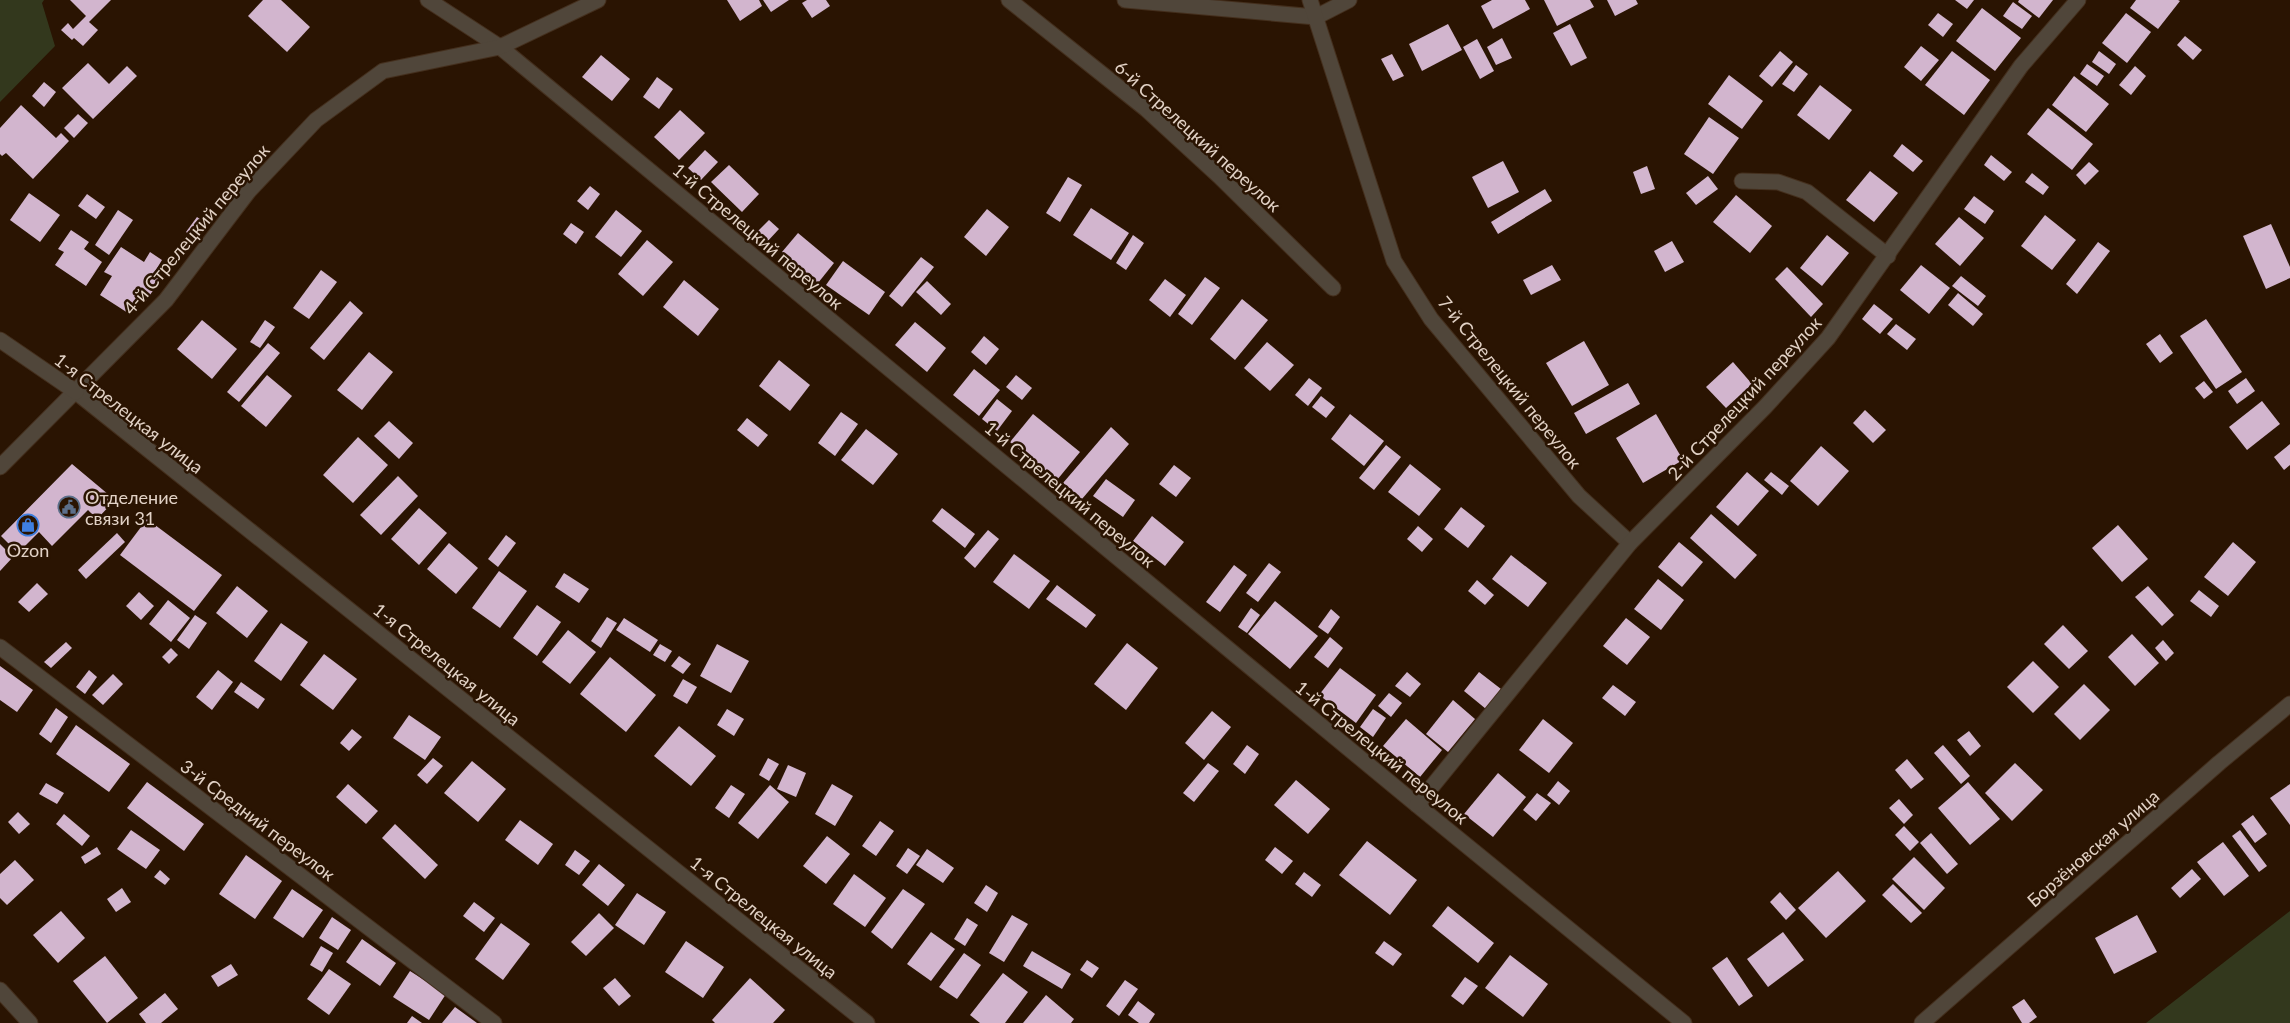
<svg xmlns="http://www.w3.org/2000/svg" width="2290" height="1023" font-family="Lato,sans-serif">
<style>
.green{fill:#33381d}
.building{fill:#d2b5ce}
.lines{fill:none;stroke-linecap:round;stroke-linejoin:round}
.minor-casing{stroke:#442f1d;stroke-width:17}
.tertiary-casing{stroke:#442f1d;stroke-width:17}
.minor{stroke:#50463a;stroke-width:15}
.tertiary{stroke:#50463a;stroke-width:15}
.labels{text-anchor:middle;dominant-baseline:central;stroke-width:5;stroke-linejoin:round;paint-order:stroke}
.street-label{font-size:18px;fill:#e2d2c6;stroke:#2a1402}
.poi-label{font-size:18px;fill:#e2d2c6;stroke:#2a1402;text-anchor:start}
</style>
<rect width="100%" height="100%" fill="#2a1402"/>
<g class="green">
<polygon points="0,0 44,0 42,3 55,46 0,102"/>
<polygon points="2290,911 2290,1023 2146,1023"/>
</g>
<g class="building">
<polygon points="70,0 111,0 89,22 98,30 83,46 74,38 72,40 61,30 68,23 73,29 86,16"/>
<polygon points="263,0 281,0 310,27 287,52 248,16"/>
<polygon points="727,0 759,0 762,6 740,21"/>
<polygon points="763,0 789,0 771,12"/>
<polygon points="807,0 826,0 830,6 812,18 802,3"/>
<polygon points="1492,0 1525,0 1530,9 1493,29 1481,6"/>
<polygon points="1544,0 1590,0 1594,7 1557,26"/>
<polygon points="1607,0 1636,0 1638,4 1615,16"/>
<polygon points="1955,0 1974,0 1967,9"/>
<polygon points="2019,0 2053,0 2039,18 2018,2"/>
<polygon points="2136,0 2178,0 2180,1 2158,29 2130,8"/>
<polygon points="2013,2 2032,16 2022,29 2003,16"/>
<polygon points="1982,8 2021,38 1995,71 1956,41"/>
<polygon points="1938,13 1953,24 1943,37 1928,25"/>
<polygon points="2126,13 2151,32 2127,63 2102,43"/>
<polygon points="1448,24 1462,50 1422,71 1409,44"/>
<polygon points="1570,24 1587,58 1571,66 1553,33"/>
<polygon points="2185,36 2202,50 2193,60 2177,45"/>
<polygon points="1502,38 1512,58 1496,65 1487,47"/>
<polygon points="1477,39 1494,71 1480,79 1463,47"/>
<polygon points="1921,46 1939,60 1921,81 1904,67"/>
<polygon points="1780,51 1793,62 1772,87 1759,76"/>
<polygon points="1952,51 1990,80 1964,115 1925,85"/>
<polygon points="2099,51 2116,64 2109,74 2092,62"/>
<polygon points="1392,54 1404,76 1393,81 1381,59"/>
<polygon points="601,55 630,79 612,101 582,77"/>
<polygon points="88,63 109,84 127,66 137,76 93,119 62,88"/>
<polygon points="2087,64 2104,76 2097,86 2080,74"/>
<polygon points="1796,65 1808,74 1794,92 1782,84"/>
<polygon points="2135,66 2146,76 2131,95 2119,85"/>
<polygon points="1729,75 1763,101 1742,129 1708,104"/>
<polygon points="2074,76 2109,104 2086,132 2052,105"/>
<polygon points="657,77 673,89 659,109 643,97"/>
<polygon points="44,82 56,92 44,107 32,96"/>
<polygon points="1820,85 1852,110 1829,140 1797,115"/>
<polygon points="21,105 56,138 61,133 69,141 33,179 6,153 2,156 0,154 0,128"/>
<polygon points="2048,108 2093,144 2072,170 2027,134"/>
<polygon points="680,110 705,133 679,160 654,137"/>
<polygon points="78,114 88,123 74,138 64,128"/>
<polygon points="1709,117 1739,138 1713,174 1684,154"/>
<polygon points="1902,144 1923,161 1913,172 1893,156"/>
<polygon points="705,150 718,162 701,180 688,168"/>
<polygon points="1991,155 2012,172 2004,181 1984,165"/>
<polygon points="1503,161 1519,192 1488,208 1472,177"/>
<polygon points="2089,162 2099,171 2085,185 2076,175"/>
<polygon points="729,165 759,194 742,212 711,182"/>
<polygon points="1647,166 1655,189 1641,194 1633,172"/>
<polygon points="1870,171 1898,193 1874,222 1846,200"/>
<polygon points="2032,173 2049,187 2043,195 2025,182"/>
<polygon points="1708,176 1718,189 1696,205 1686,193"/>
<polygon points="1068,177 1082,185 1060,222 1046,213"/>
<polygon points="590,186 600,194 588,210 577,201"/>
<polygon points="1545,189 1552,201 1498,234 1491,222"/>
<polygon points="29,193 60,215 40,242 10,220"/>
<polygon points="87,194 105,207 96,219 78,206"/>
<polygon points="1736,195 1772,226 1750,253 1713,222"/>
<polygon points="1974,196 1994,211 1985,224 1964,209"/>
<polygon points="1091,208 1129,233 1111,260 1073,235"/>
<polygon points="987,209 1009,227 986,256 964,237"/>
<polygon points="118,210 133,220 109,255 95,245"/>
<polygon points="616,210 642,231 621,257 595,237"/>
<polygon points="2045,215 2076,240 2052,270 2021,246"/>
<polygon points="197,217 208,225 197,240 186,232"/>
<polygon points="1959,217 1984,238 1960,266 1935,244"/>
<polygon points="769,220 779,229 766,243 756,233"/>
<polygon points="571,223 584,232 576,244 563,234"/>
<polygon points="2271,224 2290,267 2290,278 2266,289 2243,236"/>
<polygon points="71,230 89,242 84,249 102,262 86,286 55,265 64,252 58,249"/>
<polygon points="798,233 834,263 818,283 782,252"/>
<polygon points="1133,235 1144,243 1126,270 1116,263"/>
<polygon points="1827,235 1849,253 1822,286 1800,268"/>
<polygon points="647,240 673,262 643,296 618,274"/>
<polygon points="1672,241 1684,262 1665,272 1654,251"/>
<polygon points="2098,242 2110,251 2077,294 2066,284"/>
<polygon points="121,247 144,262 150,252 162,260 154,273 162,277 146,301 138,297 128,313 100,295 112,276 104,272"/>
<polygon points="921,257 934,267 902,307 889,296"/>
<polygon points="843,261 885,292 869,315 826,285"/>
<polygon points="1552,265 1561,280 1531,295 1523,280"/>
<polygon points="1921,265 1950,288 1929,314 1900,290"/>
<polygon points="1787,267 1823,304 1811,317 1775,279"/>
<polygon points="321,270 337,282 309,319 293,308"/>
<polygon points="1961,276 1986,296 1978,306 1952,286"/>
<polygon points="1205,277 1220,288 1192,325 1178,314"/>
<polygon points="1165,279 1186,295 1170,317 1149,300"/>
<polygon points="684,280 719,309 698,336 663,307"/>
<polygon points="927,281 951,304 941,315 916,292"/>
<polygon points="1958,293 1983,314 1973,326 1948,305"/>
<polygon points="1242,299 1268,320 1235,360 1210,339"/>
<polygon points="350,301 363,313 324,360 310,348"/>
<polygon points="1874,304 1893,319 1880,334 1862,319"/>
<polygon points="2206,319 2242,372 2216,389 2180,336"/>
<polygon points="202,320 237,349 212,379 177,349"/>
<polygon points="265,320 275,327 260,348 250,342"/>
<polygon points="915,322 946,348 927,372 895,345"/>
<polygon points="1896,324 1916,339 1907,350 1887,334"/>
<polygon points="2160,334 2173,353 2160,363 2146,344"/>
<polygon points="984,336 999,349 986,365 971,352"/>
<polygon points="1584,341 1609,385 1572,406 1546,363"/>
<polygon points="1267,342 1294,365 1270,391 1244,368"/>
<polygon points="268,343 280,353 239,402 227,392"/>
<polygon points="369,352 393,372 362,410 337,390"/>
<polygon points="779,360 810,385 790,411 759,386"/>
<polygon points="1733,362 1752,384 1726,408 1706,387"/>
<polygon points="974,369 1000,390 979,416 953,395"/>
<polygon points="267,375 292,396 266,427 241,406"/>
<polygon points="1016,375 1032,388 1022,400 1006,387"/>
<polygon points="1309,378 1322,388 1308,406 1295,395"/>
<polygon points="2246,378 2255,391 2237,404 2228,391"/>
<polygon points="2204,381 2213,392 2204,399 2195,388"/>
<polygon points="1628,383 1640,404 1586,434 1574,413"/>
<polygon points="1321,396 1335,407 1326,418 1312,407"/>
<polygon points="997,399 1012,411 997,431 982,419"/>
<polygon points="2262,401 2280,424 2247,450 2229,427"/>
<polygon points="1865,410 1886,430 1873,443 1853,423"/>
<polygon points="841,412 858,424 835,456 818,443"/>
<polygon points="1033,414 1080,452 1057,480 1010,442"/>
<polygon points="1350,414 1384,441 1364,466 1331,439"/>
<polygon points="1656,414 1683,460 1643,483 1616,438"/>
<polygon points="747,418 768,435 758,447 737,430"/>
<polygon points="389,421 413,443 399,459 374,436"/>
<polygon points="1111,427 1129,444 1082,499 1063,483"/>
<polygon points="866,429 898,454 873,485 841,460"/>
<polygon points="358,437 388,465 353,503 323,475"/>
<polygon points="2290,444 2290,465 2284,470 2274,457"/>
<polygon points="1386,445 1401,457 1374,490 1359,478"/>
<polygon points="1821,446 1849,471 1818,506 1790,481"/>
<polygon points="72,464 115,500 97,519 88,510 52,546 39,532 18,553 1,536"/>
<polygon points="1410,464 1441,489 1419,516 1388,492"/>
<polygon points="1174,465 1191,478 1176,497 1159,484"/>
<polygon points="1747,472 1769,491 1738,526 1716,507"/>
<polygon points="1771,472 1789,486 1782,495 1764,480"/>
<polygon points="398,476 418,496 381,535 360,515"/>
<polygon points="1106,479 1135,500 1123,517 1093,496"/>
<polygon points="1461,507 1485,526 1468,548 1444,529"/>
<polygon points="419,508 447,533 419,565 391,539"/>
<polygon points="942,508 975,534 965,548 932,521"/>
<polygon points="1711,514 1757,555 1735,579 1690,538"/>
<polygon points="1152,516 1184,542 1165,566 1133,541"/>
<polygon points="147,519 222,575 194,611 120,555"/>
<polygon points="2118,525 2148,559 2122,582 2092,548"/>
<polygon points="1418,526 1433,539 1422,552 1407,539"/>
<polygon points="988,530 999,539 975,568 964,558"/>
<polygon points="117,533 125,542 86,579 78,570"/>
<polygon points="506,535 516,543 498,567 488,559"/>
<polygon points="1679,542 1703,562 1682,587 1658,567"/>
<polygon points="2233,542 2256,562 2228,596 2204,577"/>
<polygon points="449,543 478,568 456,594 427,569"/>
<polygon points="0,544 13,557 0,571"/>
<polygon points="1014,554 1050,581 1029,609 993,582"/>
<polygon points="1511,555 1547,583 1528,607 1492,579"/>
<polygon points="1269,563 1281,572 1258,602 1246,593"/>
<polygon points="1234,565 1247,575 1220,612 1206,602"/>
<polygon points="499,571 527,591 500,628 472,608"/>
<polygon points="564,573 589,589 579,603 555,587"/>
<polygon points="1658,579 1684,600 1661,630 1634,609"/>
<polygon points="1477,580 1494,595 1485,605 1468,591"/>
<polygon points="37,583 48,594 29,612 18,602"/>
<polygon points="1057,585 1096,615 1086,628 1046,599"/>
<polygon points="237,586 268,611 247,638 216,613"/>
<polygon points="2148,586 2174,615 2162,626 2135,597"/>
<polygon points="2199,590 2219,606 2211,617 2190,601"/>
<polygon points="139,592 154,606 141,620 126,606"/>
<polygon points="168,600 190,618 171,642 149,624"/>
<polygon points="1275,601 1318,636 1290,669 1248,634"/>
<polygon points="537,605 561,622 537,656 513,638"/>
<polygon points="1251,608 1260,615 1247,633 1238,627"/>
<polygon points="1331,609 1340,617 1328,634 1318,627"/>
<polygon points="195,615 207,623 189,649 177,640"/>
<polygon points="607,617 617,623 601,648 591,641"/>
<polygon points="624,618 658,640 650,652 616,630"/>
<polygon points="1626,618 1650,637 1627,665 1603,646"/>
<polygon points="281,623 308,642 281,681 254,661"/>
<polygon points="2063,625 2088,651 2069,669 2044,644"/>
<polygon points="568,630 596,652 570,684 542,662"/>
<polygon points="2132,634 2159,663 2135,686 2108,657"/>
<polygon points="1330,637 1343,648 1328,668 1314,657"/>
<polygon points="2163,640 2174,653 2166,661 2155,648"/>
<polygon points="66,642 72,648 51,668 44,662"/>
<polygon points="1127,643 1158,668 1126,710 1094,684"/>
<polygon points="660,644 672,651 665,662 653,655"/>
<polygon points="717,644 749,661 731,693 700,676"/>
<polygon points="171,648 178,655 169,664 162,657"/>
<polygon points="324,654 357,679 333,710 300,685"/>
<polygon points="679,656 691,664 683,674 671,666"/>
<polygon points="610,657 656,695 626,732 580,694"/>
<polygon points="2033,661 2059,687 2033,713 2007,687"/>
<polygon points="0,666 33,690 17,712 0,700"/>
<polygon points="1340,668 1376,695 1356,723 1319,695"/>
<polygon points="89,670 97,677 85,694 76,687"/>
<polygon points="218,670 233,682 212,710 196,697"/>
<polygon points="1407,672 1421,684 1410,697 1395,686"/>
<polygon points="1479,672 1501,689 1486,709 1464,691"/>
<polygon points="113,674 123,684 103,705 92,695"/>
<polygon points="683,679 697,687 687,704 673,696"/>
<polygon points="241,682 265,699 258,709 234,692"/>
<polygon points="2084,684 2110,710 2080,740 2054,714"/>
<polygon points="1613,685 1636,702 1625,716 1602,698"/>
<polygon points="1389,693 1402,703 1391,717 1378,706"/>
<polygon points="1453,700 1475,719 1448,752 1426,734"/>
<polygon points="56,708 68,717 51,743 39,734"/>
<polygon points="727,709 744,719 734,736 717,725"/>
<polygon points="1373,709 1386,718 1373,737 1360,727"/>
<polygon points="1212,711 1231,727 1204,760 1185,743"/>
<polygon points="409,715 441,737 425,760 393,738"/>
<polygon points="1406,719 1442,750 1420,777 1383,746"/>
<polygon points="1543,719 1573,743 1549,773 1519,750"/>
<polygon points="76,725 130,764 109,792 56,754"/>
<polygon points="679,726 716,756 691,786 654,756"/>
<polygon points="352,729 362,737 349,751 340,743"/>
<polygon points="1969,731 1981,746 1970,756 1957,740"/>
<polygon points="1247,745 1259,754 1245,774 1233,764"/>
<polygon points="1943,745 1970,776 1961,784 1934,753"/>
<polygon points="433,758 443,766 427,784 417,775"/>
<polygon points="768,758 779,764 769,781 759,775"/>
<polygon points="1907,759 1924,779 1911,789 1895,770"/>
<polygon points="472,761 506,789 478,822 444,793"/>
<polygon points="1208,763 1219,771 1194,802 1183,793"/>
<polygon points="2015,763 2043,790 2012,821 1985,793"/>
<polygon points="788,765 806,773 796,797 777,789"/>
<polygon points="1498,773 1526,797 1493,837 1464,814"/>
<polygon points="1296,780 1330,809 1308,834 1274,805"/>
<polygon points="1558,781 1570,791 1559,805 1547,795"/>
<polygon points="147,782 204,824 184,851 127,808"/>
<polygon points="1968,782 2000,819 1970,845 1938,808"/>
<polygon points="46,783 64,793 57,804 39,794"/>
<polygon points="348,784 378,811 366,824 336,797"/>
<polygon points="832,784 853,796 835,826 815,814"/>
<polygon points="2290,784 2290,825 2270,798"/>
<polygon points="731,785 745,794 729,818 715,808"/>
<polygon points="770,785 789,802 758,839 738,823"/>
<polygon points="1537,793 1551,803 1536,821 1523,810"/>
<polygon points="1899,799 1913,815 1904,824 1889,808"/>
<polygon points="18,812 30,824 19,834 8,822"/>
<polygon points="64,814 90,836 82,846 56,824"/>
<polygon points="2253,815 2267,834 2255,843 2241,824"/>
<polygon points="520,820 553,844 538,865 505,840"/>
<polygon points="880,821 894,831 876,856 862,846"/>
<polygon points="395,824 438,865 425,879 382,838"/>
<polygon points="1904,826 1919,842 1910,851 1895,835"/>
<polygon points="131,830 160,850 146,869 117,849"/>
<polygon points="2240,830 2267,866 2259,872 2232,836"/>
<polygon points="1931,833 1958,864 1947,874 1920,843"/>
<polygon points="827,836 850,854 826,884 803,866"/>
<polygon points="1367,841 1417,880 1390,915 1339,875"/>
<polygon points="2223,842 2249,876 2224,896 2197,862"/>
<polygon points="97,847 101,854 85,864 81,857"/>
<polygon points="1275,847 1293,861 1282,874 1265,860"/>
<polygon points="908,848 920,856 907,874 896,866"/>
<polygon points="927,849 954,868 943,883 916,865"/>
<polygon points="575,850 590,861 579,875 565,865"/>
<polygon points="246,855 282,881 255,919 219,894"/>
<polygon points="1914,857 1945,888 1924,910 1892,879"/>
<polygon points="15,860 34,880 7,905 0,898 0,874"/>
<polygon points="599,864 625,885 608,906 582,885"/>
<polygon points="2192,869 2201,879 2180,898 2171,888"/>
<polygon points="160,870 170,879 165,885 154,877"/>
<polygon points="1838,871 1866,901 1826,938 1798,908"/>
<polygon points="1304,872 1321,885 1312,897 1295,884"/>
<polygon points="854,874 886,898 865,927 833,904"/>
<polygon points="1893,884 1922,913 1911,923 1882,895"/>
<polygon points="986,885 998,893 987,912 974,903"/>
<polygon points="122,888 131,902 116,912 107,899"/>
<polygon points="292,889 323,910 303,938 273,918"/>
<polygon points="903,889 925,904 892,949 871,932"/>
<polygon points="1780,892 1796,910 1786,920 1770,902"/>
<polygon points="637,893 666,912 644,945 615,925"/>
<polygon points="474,902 495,918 484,932 463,916"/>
<polygon points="1448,906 1494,943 1478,963 1432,926"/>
<polygon points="61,911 85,938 58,963 33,935"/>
<polygon points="599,913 614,928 586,956 571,942"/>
<polygon points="1012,915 1028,924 1004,962 989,953"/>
<polygon points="2137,915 2157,952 2114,974 2095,938"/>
<polygon points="332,917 351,930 338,950 319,938"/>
<polygon points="967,918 978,925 965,946 954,939"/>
<polygon points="501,923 530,944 503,980 475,959"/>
<polygon points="931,932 955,949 931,981 907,964"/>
<polygon points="1783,932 1804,960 1768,987 1747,959"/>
<polygon points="362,939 396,963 380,986 346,962"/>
<polygon points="686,941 724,967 703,998 665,972"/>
<polygon points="1384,941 1402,954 1393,966 1375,953"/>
<polygon points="321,946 333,953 322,972 310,965"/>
<polygon points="1032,951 1071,974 1062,989 1023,966"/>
<polygon points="964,953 981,965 957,999 939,987"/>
<polygon points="1510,955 1548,984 1523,1017 1485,988"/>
<polygon points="105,956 138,998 107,1023 73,981"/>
<polygon points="1727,957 1753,996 1739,1006 1712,968"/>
<polygon points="1087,960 1099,968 1092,978 1080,970"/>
<polygon points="231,964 238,975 218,987 211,976"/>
<polygon points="329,969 351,984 329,1015 307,999"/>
<polygon points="410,971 446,994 429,1020 393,997"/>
<polygon points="1003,973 1028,992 1005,1023 980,1023 970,1015"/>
<polygon points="1465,977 1478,986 1463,1005 1451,996"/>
<polygon points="615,978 631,996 619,1006 603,988"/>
<polygon points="750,978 785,1010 773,1023 715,1023 712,1020"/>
<polygon points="1125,980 1138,989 1119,1016 1106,1006"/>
<polygon points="165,993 178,1009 161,1023 146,1023 139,1014"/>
<polygon points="1046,995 1074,1019 1071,1023 1023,1023"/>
<polygon points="2024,999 2037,1017 2029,1023 2022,1023 2012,1007"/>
<polygon points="1138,1001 1155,1014 1149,1023 1139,1023 1128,1015"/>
<polygon points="455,1007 477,1023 442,1023"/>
<polygon points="412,1016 422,1023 407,1023"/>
</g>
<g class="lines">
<g class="minor-casing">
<g id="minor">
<polyline points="428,0 500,47 1417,805 1684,1023"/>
<polyline points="1009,0 1146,109 1219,176 1333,288"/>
<polyline points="1125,0 1316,17 1349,0"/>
<polyline points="1310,0 1394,261 1431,319 1579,496 1630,543"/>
<polyline points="1742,181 1778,182 1807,192 1888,256"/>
<polyline points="76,392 867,1023"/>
<polyline points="0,467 166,300 248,192 316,120 383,71 500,47 598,0"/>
<polyline points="0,647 494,1023"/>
<polyline points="1417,805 1630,543 1765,407 1828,338 2021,66 2078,0"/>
<polyline points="0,990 30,1023"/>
<polyline points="1922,1023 2219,763 2290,704"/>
</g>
</g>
<g class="tertiary-casing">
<polyline id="tertiary" points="0,340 76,392"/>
</g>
<use href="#minor" class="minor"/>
<use href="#tertiary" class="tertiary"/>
</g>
<defs>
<g id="civic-ring" transform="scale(1.125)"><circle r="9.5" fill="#2a1402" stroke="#5c6f8a" stroke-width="1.5"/><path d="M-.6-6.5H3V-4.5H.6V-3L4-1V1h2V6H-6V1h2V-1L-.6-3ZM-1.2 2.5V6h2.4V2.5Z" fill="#5c6f8a"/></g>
<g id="shop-ring" transform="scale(1.125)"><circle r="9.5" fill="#2a1402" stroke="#3f7fe0" stroke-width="1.5"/><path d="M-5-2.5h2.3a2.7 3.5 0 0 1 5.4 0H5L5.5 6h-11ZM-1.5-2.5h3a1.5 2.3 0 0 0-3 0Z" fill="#3f7fe0"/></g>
</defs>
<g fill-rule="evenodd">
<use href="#civic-ring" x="69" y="507"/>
<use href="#shop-ring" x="28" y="525"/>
</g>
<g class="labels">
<g class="street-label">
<text transform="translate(1198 136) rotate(42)">6-й Стрелецкий переулок</text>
<text transform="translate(196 229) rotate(-50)">4-й Стрелецкий переулок</text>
<text transform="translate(758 236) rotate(40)">1-й Стрелецкий переулок</text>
<text transform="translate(1510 382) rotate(51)">7-й Стрелецкий переулок</text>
<text transform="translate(1744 398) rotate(-47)">2-й Стрелецкий переулок</text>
<text transform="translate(129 413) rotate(38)">1-я Стрелецкая улица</text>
<text transform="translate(1070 494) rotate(40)">1-й Стрелецкий переулок</text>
<text transform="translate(447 664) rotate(39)">1-я Стрелецкая улица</text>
<text transform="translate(1382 752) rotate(39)">1-й Стрелецкий переулок</text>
<text transform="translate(258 820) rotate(37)">3-й Средний переулок</text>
<text transform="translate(2093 848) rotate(-41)">Борзёновская улица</text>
<text transform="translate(764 917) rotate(39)">1-я Стрелецкая улица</text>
</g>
<g class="poi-label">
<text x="85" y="497">Отделение<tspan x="85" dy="21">связи 31</tspan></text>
<text x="28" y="550" text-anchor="middle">Ozon</text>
</g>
</g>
</svg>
